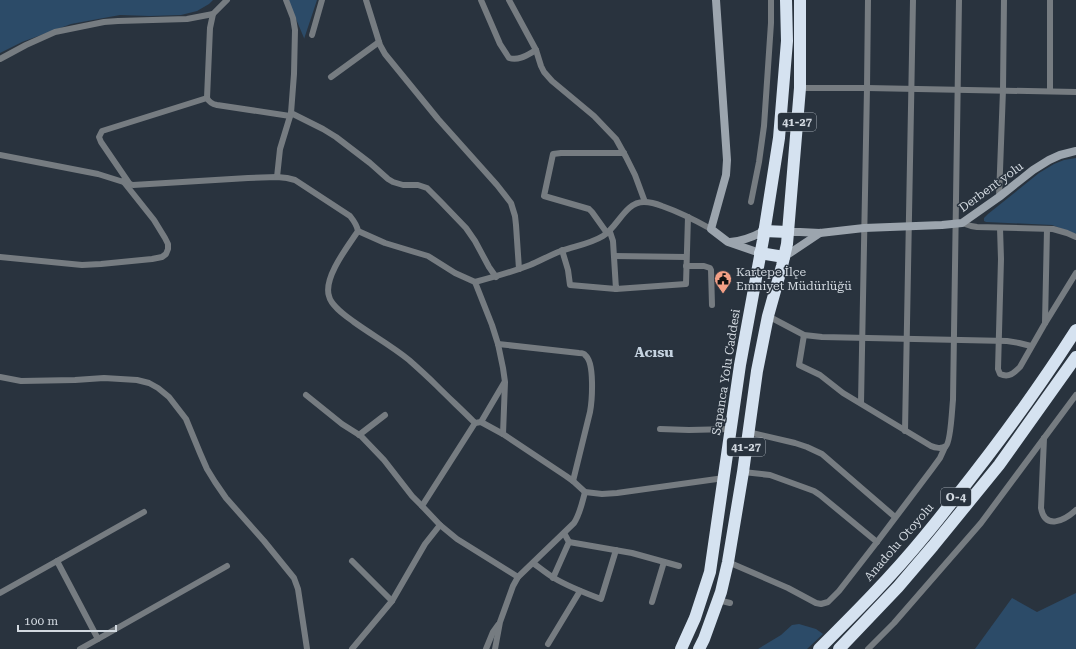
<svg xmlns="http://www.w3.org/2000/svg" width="1076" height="649" font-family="'Roboto Serif',serif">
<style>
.green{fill:#2c4b68}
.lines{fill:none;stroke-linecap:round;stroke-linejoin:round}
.street{stroke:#767c81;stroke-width:6}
.secondary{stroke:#9ca5ae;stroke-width:8}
.highway{stroke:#d5e2f0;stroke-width:12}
.labels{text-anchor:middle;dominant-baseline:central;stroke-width:3;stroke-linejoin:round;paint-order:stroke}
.shield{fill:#29333e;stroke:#9fa7af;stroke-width:1}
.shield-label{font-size:11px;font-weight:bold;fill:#d2d9e0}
.street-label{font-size:12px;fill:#d2d9e0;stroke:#29333e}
.poi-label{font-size:12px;fill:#d2d9e0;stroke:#29333e;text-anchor:start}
.quarter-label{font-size:14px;font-weight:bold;fill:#c4d2df;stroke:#29333e}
</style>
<rect width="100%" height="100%" fill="#29333e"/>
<g class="green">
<polygon points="0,0 213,0 209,4 197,11 181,15 150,16 120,15 71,24 22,42 0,53"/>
<polygon points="288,0 317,0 304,39 304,38"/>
<polygon points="1076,158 1076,234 1052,225 986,222 984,221 984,218 988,214 1039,173 1054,164 1064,160"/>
<polygon points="1076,593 1076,649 975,649 1012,598 1037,612"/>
<polygon points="799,624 816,629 823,634 807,649 758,649 781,635 792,625"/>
</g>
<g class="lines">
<g class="street">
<polyline points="286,0 293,18 295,30 294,74 291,113 323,129 336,137 370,163 388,179 393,182 403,185 418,185 427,188 441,202 466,228 475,241 489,267 496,277"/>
<polyline points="366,0 380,45 385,54 438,119 497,185 511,203 515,216 516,225 519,269"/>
<path d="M481,0L500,44L509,58C519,61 527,55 536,50"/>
<polyline points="509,0 536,50 541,66 544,72 552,81 594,116 616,139 626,157 635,175 645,202"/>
<polyline points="1050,0 1050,91"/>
<path d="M213,14L210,28L207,98C209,102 212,104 217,105L290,116"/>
<polyline points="312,35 322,0"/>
<polyline points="0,59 26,45 55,32 104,22 118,21 187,19 213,14 227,0"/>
<polyline points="331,77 379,42"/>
<polyline points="800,88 867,88 1076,92"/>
<path d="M0,155L98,174L133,185L248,178L277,177L287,178L295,180L350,216C354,221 357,225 358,231C348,246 323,278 329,296C331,306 346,316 354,322C372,335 392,346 409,360C418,368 427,376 436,385C449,398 462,410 475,423L481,422L503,434L566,476L573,481L585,492L602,494L617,493L724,478"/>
<polyline points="277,177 280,149 291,113"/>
<polyline points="129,183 101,142 99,137 102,131 207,98"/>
<polyline points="999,197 1003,90 1004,0"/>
<polyline points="751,202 759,162 764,126 771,23 771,0"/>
<polyline points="962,223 971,226 977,227 1053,229 1067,233 1076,237"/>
<path d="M1000,228L1001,259L998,369L1000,374C1009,378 1014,373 1020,367L1044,325L1076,273"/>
<polyline points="358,231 385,243 428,256 455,273 475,282"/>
<polyline points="610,232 613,241 616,289 686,284 688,217"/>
<polyline points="607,233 592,212 589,209 544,196 553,154 561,153 624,153"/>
<polyline points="562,250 568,270 570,285 616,289"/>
<polyline points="614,256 686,257"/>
<polyline points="0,257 82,265 101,264 152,259 162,257 166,254 168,249 168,244 165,238 154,220 123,181"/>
<polyline points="686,266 704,266 710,268 711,270 712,305"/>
<polyline points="768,316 804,335 822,337 1007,341 1019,343 1031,346"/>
<polyline points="1045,323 1047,229"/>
<path d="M804,335L799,365L820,375L843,393L931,446C935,448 942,449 946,446C951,441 952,408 953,400L959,0"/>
<path d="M498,344L579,353C581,353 584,353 585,355C595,362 592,401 590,412L573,481"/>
<polyline points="0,377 21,381 75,380 104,378 137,380 149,383 158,388 169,397 186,419 200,453 207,469 215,482 226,498 264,541 294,578 298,589 307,649"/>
<polyline points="306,395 342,424 361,436 384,460 412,496 422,506"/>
<polyline points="861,403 867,88 868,0"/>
<polyline points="481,422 504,383"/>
<polyline points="475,423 422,506 440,525 457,539 518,577"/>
<polyline points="660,429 689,430 731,429"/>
<polyline points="905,431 913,0"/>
<polyline points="748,432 795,443 807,447 822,454 895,517"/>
<path d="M503,434L505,382L503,368L498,344L492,325L475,282C494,277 512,272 530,265C540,261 550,255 561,251C575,246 590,244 603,236C618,227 625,202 644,202C650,202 657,204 662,206C679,212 695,220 711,229"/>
<polyline points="359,435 385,415"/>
<path d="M1044,438L1041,508C1045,530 1064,521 1076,510"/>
<polyline points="743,472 770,475 814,491 820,495 877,542"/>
<polyline points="569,542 632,553 679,566"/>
<polyline points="57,561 144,512"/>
<polyline points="352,561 392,601"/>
<polyline points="728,562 788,588 816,603 821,604 828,602 839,591 877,542 932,469 940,458 945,447"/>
<path d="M533,563C540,568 547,574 554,578C569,587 585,593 601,599L616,550"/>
<polyline points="553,578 569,542 564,533"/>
<polyline points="0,593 57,561 98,639 80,649"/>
<polyline points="718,600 730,603"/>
<polyline points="652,602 664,562"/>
<polyline points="98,639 227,566"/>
<polyline points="548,644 580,591"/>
<polyline points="352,649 392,601 425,544 440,525"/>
<polyline points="486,649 493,632 498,625"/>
<path d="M495,649L500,622L513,586L518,577L574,523C580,514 582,503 585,492"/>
<polyline points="868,649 894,623 981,523 1076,395"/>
</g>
<g class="secondary">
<polyline points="716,0 727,160 726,175 711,229 728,242 760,253"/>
<polyline points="788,232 800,232 820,233 864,228 942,225 962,223 999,197 1033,170 1049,160 1060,155 1076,151"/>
<path d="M730,242C743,241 753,237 764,231"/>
<polyline points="784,257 820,233"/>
</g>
<g class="highway">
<polyline points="764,231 788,232"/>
<polyline points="760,253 784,257"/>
<polyline points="681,649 695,618 710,572 740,365 763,240 779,138 787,41 786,0"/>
<polyline points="699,649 704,639 721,592 728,562 743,472 757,371 768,316 782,266 787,244 800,88 800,0"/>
<path d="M819,649C855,613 891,577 923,538C934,525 945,511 955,498C998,444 1039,388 1076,330"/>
<polyline points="839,649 898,587 933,546 999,465 1076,357"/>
</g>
</g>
<defs>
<g id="civic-pin" transform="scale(0.9)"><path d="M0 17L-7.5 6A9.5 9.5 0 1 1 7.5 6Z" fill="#f39f85" stroke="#29333e"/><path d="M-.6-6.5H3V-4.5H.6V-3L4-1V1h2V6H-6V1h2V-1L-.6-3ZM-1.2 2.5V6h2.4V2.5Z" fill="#111"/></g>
</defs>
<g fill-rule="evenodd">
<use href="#civic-pin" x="723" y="279"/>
</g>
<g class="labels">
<g class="shield">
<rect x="778" y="113" width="38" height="18" rx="3"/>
<rect x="727" y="438" width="38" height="18" rx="3"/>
<rect x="941" y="488" width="30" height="18" rx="3"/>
</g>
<g class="shield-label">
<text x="797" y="122">41-27</text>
<text x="746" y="447">41-27</text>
<text x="956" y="497">O-4</text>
</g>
<g class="street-label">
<text transform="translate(991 187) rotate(-36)">Derbent yolu</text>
<text transform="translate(726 372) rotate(-81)">Sapanca Yolu Caddesi</text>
<text transform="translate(899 542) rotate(-49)">Anadolu Otoyolu</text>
</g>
<g class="poi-label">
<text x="736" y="272">Kartepe İlçe<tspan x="736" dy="14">Emniyet Müdürlüğü</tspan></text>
</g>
<g class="quarter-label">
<text x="654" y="352">Acısu</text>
</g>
</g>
<path d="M18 625v6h98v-6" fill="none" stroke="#d2d9e0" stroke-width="2"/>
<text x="24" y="625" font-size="12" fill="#d2d9e0" stroke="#29333e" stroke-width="3" paint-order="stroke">100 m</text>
</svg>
